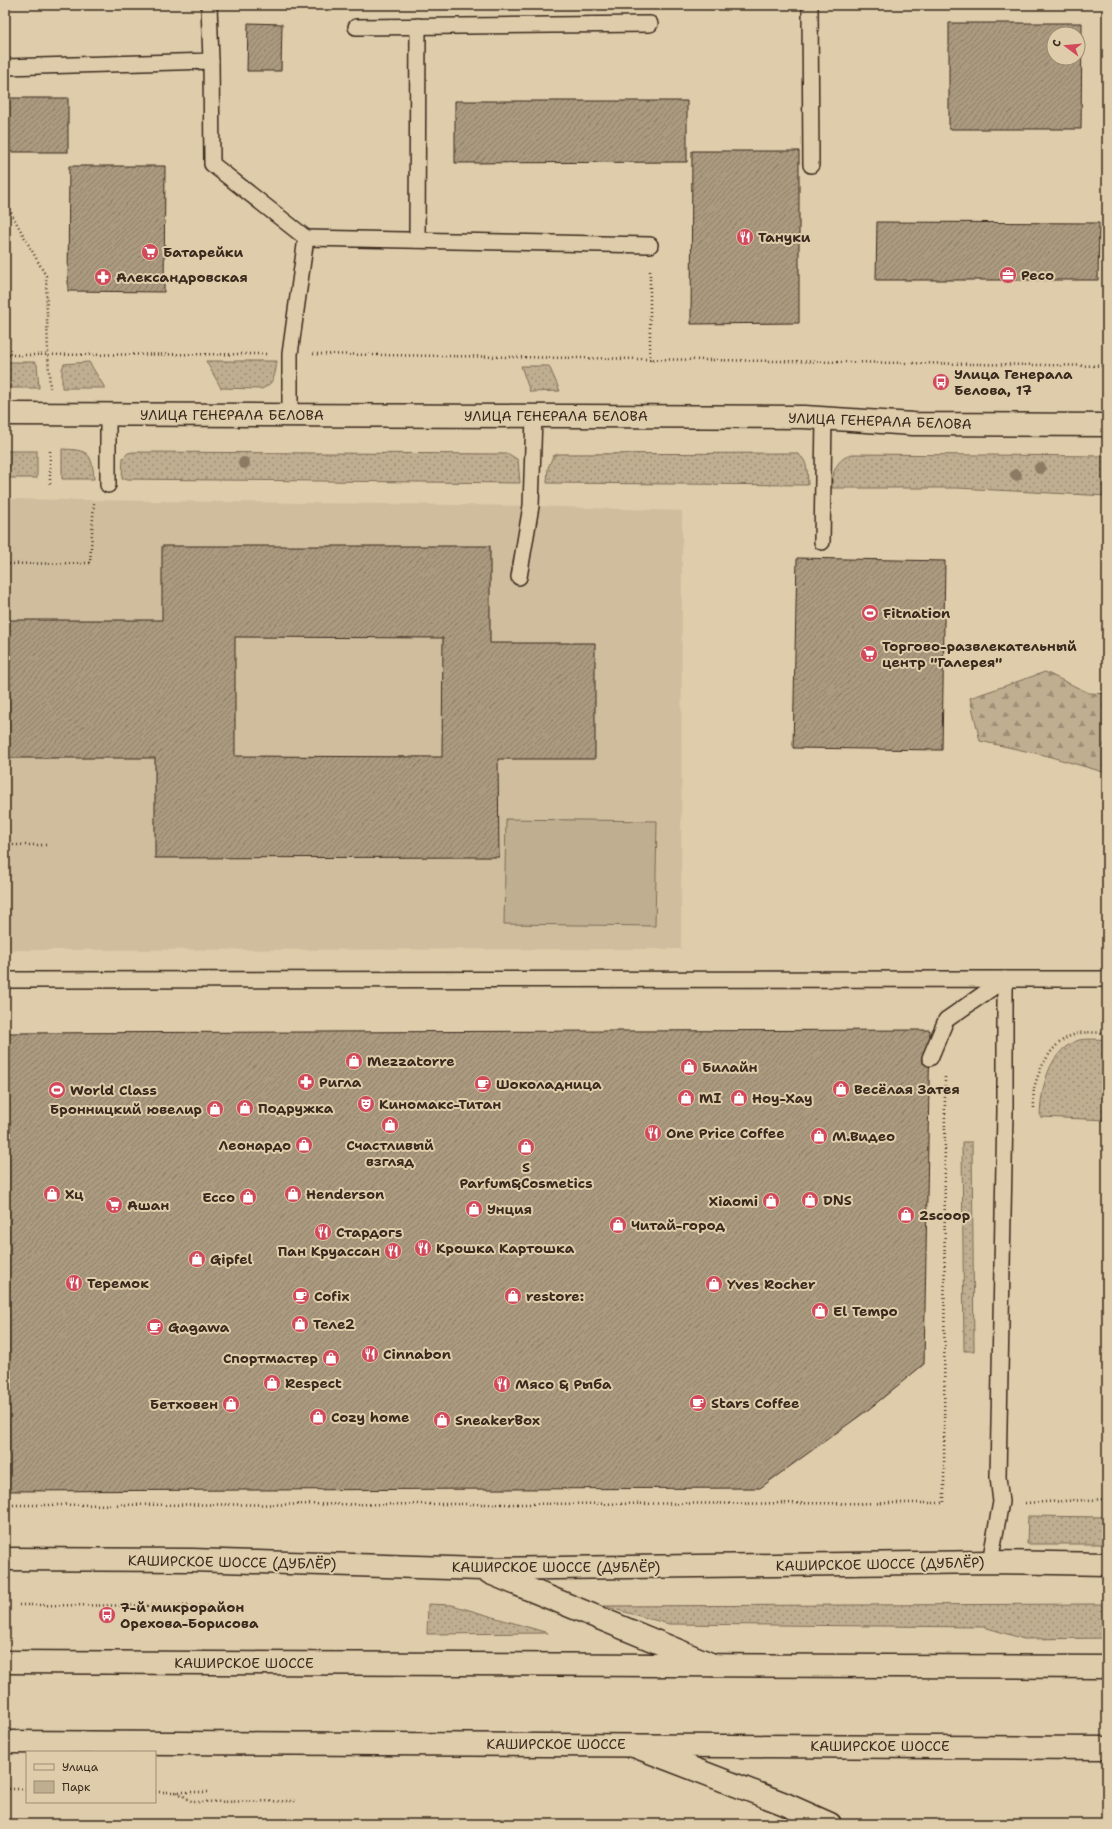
<svg xmlns="http://www.w3.org/2000/svg" width="1112" height="1829" font-family="'Shantell Sans',sans-serif">
<style>
.built{fill:#cfbd9d}
.grass{fill:url(#grass-dots);stroke:#7e6c58}
.forest{fill:url(#forest-firs);stroke:#7e6c58}
.green{fill:#c0ae91;stroke:#7e6c58}
.building{fill:url(#building-hatch);stroke:#3b2a1e;fill-rule:evenodd}
.lines{fill:none;stroke-linecap:round;stroke-linejoin:round}
.lane-casing{stroke:#3b2a1e;stroke-width:18}
.secondary-casing{stroke:#3b2a1e;stroke-width:25}
.primary-casing{stroke:#3b2a1e;stroke-width:25}
.path{stroke:#3b2a1e;stroke-width:2.5;stroke-dasharray:1 3;stroke-linecap:butt}
.lane{stroke:#deccaa;stroke-width:15}
.secondary{stroke:#deccaa;stroke-width:22}
.primary{stroke:#deccaa;stroke-width:22}
.tree{fill:#8c7a64}
.labels{text-anchor:middle;dominant-baseline:central;stroke-width:4;stroke-linejoin:round;paint-order:stroke}
.poi-label{font-size:14px;font-weight:bold;fill:#3b2a1e;stroke:#deccaa;text-anchor:start}
.street-label{font-size:14px;fill:#3b2a1e;stroke:#deccaa}
</style>
<defs>
<pattern id="grass-dots" width="8" height="8" patternUnits="userSpaceOnUse"><rect width="8" height="8" fill="#c0ae91"/><path d="M2 2h.1M6 6h.1" fill="none" stroke="#9d8e76" stroke-width="1.8" stroke-linecap="round"/></pattern>
<pattern id="forest-firs" width="22" height="20" patternUnits="userSpaceOnUse"><rect width="22" height="20" fill="#c0ae91"/><path d="M5 1l3.5 6h-7zM16 11l3.5 6h-7z" fill="#9d8e76"/></pattern>
<pattern id="building-hatch" width="6" height="6" patternUnits="userSpaceOnUse"><rect width="6" height="6" fill="#ab9a7f"/><path d="M-1 1l2-2M0 6l6-6M5 7l2-2" fill="none" stroke="#8c7e67"/></pattern>
</defs>
<rect width="100%" height="100%" fill="#deccaa"/>
<filter id="ink" filterUnits="userSpaceOnUse"><feTurbulence type="fractalNoise" baseFrequency=".025" numOctaves="2"/><feDisplacementMap in="SourceGraphic" scale="8" xChannelSelector="R" yChannelSelector="G"/><feConvolveMatrix kernelMatrix="1 2 1 2 8 2 1 2 1" color-interpolation-filters="sRGB"/></filter>
<g filter="url(#ink)">
<polygon class="built" points="5,499 531,506 682,511 681,949 5,950"/>
<g class="grass">
<path d="M206,361H277C275,374 275,384 261,389L221,388Z"/>
<polygon points="5,362 34,362 37,364 39,388 5,388"/>
<polygon points="89,362 105,388 62,388 62,369 64,364"/>
<polygon points="521,366 549,366 560,391 530,392"/>
<path d="M62,449C88,450 92,452 94,479H62Z"/>
<rect x="5" y="451" width="32" height="27"/>
<polygon points="133,452 509,454 518,460 520,483 122,479 123,458 128,453"/>
<path d="M795,453C809,458 807,473 808,485L547,483L548,468L553,456L558,454Z"/>
<path d="M853,454L1107,456V496L957,488H832C832,472 836,459 853,454Z"/>
<path d="M1107,1039V1120L1040,1117C1041,1089 1048,1050 1079,1040C1087,1038 1098,1040 1107,1039Z"/>
<polygon points="962,1142 972,1142 974,1351 964,1351"/>
<polygon points="1028,1516 1107,1517 1107,1544 1027,1544"/>
<polygon points="428,1604 452,1605 548,1633 427,1634"/>
<polygon points="1107,1604 1107,1638 1024,1639 984,1627 669,1624 603,1606"/>
</g>
<polygon class="forest" points="1045,672 1089,693 1107,694 1107,773 1044,755 980,741 970,698"/>
<polygon class="green" points="506,819 657,821 655,926 504,924"/>
<g class="building">
<polygon points="248,23 282,24 281,71 247,71"/>
<path d="M949,23H1082L1081,129H949ZM1054,34H1078V58H1054Z"/>
<rect x="5" y="98" width="63" height="54"/>
<polygon points="455,101 687,101 687,162 455,163"/>
<polygon points="692,151 799,151 799,323 691,324"/>
<polygon points="69,166 165,166 164,292 68,291"/>
<polygon points="877,222 1099,223 1098,280 876,280"/>
<path d="M162,546H490V643H595V759H498L499,857L155,858V758H5V620H162ZM235,637L443,638L442,757L235,756Z"/>
<polygon points="797,558 945,561 942,750 793,748"/>
<polygon points="930,1030 924,1364 869,1409 760,1488 5,1491 5,1033"/>
</g>
<g class="lines">
<g class="lane-casing">
<g id="lane">
<polyline points="810,5 811,165"/>
<polyline points="356,27 650,24"/>
<polyline points="211,61 212,164 306,238"/>
<polyline points="5,67 211,61 209,5"/>
<polyline points="417,240 418,26"/>
<polyline points="108,414 108,485"/>
<polyline points="290,415 290,354 306,238 650,245"/>
<polyline points="822,542 824,418"/>
<polyline points="519,577 531,506 534,417"/>
<polyline points="5,980 1005,979 1005,1111 998,1477 1001,1502 990,1562"/>
<polyline points="930,1058 946,1020 1005,979 1107,979"/>
</g>
</g>
<g class="secondary-casing">
<g id="secondary">
<polyline points="5,414 804,417 913,424 1107,425"/>
<polyline points="5,1559 192,1560 481,1569 990,1562 1107,1564"/>
<polyline points="490,1573 713,1665"/>
<polyline points="634,1746 785,1804 830,1824"/>
</g>
</g>
<g class="primary-casing">
<g id="primary">
<polyline points="5,1662 1107,1667"/>
<polyline points="5,1742 1107,1748"/>
</g>
</g>
<g class="path">
<polyline points="5,202 46,276 48,355 50,388"/>
<polyline points="313,354 1107,366"/>
<polyline points="5,355 268,354"/>
<polyline points="650,360 650,268"/>
<polyline points="50,484 50,451"/>
<polyline points="5,564 90,563 94,502"/>
<polyline points="5,845 46,845"/>
<path d="M1034,1108C1034,1102 1033,1095 1034,1089C1039,1067 1053,1040 1076,1034C1085,1031 1098,1033 1107,1033"/>
<polyline points="1025,1503 1107,1499"/>
<polyline points="5,1505 944,1503 945,1075"/>
<polyline points="19,1605 213,1606"/>
<polyline points="5,1789 27,1789"/>
<polyline points="155,1792 209,1792"/>
<polyline points="177,1792 193,1802 298,1801"/>
</g>
<use href="#lane" class="lane"/>
<use href="#secondary" class="secondary"/>
<use href="#primary" class="primary"/>
</g>
<g class="tree">
<circle cx="244" cy="463" r="6"/>
<circle cx="1040" cy="468" r="6"/>
<circle cx="1016" cy="475" r="6"/>
</g>
</g>
<defs>
<g id="restaurant-disc" transform="scale(0.9)"><circle r="9.5" fill="#d1495b" stroke="#deccaa"/><path d="M-5-6h1v4h1v-4h1v4h1v-4h1v5L-1.5 .5V6h-2V.5L-5-1ZM5-6V6H3V1.5H1.5Q1.5-4 5-6Z" fill="#fff"/></g>
<g id="supermarket-disc" transform="scale(0.9)"><circle r="9.5" fill="#d1495b" stroke="#deccaa"/><path d="M-6-5.5h2.5l.6 2H6L4.5 2H-2.5L-4.4-4H-6ZM-1.5 3.2a1.3 1.3 0 1 0 .1 0ZM3 3.2a1.3 1.3 0 1 0 .1 0Z" fill="#fff"/></g>
<g id="office-disc" transform="scale(0.9)"><circle r="9.5" fill="#d1495b" stroke="#deccaa"/><path d="M-6-3h4V-5.5h4V-3h4V5H-6ZM-1-4.5V-3h2v-1.5ZM-6 0V1H6V0Z" fill="#fff"/></g>
<g id="pharmacy-disc" transform="scale(0.9)"><circle r="9.5" fill="#d1495b" stroke="#deccaa"/><path d="M-2-6h4v4h4v4h-4v4h-4v-4h-4v-4h4Z" fill="#fff"/></g>
<g id="bus-disc" transform="scale(0.9)"><circle r="9.5" fill="#d1495b" stroke="#deccaa"/><path d="M-5-6H5V4H4V6H2V4H-2V6H-4V4H-5ZM-3.5-4V0h7V-4ZM-3.5 1.2v1.5H-2V1.2ZM2 1.2v1.5H3.5V1.2Z" fill="#fff"/></g>
<g id="stadium-disc" transform="scale(0.9)"><circle r="9.5" fill="#d1495b" stroke="#deccaa"/><path d="M0-5a6.5 5 0 1 0 0 10a6.5 5 0 1 0 0-10ZM-3.5-1.8h7v3.6h-7Z" fill="#fff"/></g>
<g id="shop-disc" transform="scale(0.9)"><circle r="9.5" fill="#d1495b" stroke="#deccaa"/><path d="M-5-2.5h2.3a2.7 3.5 0 0 1 5.4 0H5L5.5 6h-11ZM-1.5-2.5h3a1.5 2.3 0 0 0-3 0Z" fill="#fff"/></g>
<g id="cafe-disc" transform="scale(0.9)"><circle r="9.5" fill="#d1495b" stroke="#deccaa"/><path d="M-5.5-4.5H6V0H3Q3 3.5 0 3.5H-2.5Q-5.5 3.5-5.5 0ZM3-3.2v2h1.7v-2ZM-6 4.5H4V6H-6Z" fill="#fff"/></g>
<g id="theatre-disc" transform="scale(0.9)"><circle r="9.5" fill="#d1495b" stroke="#deccaa"/><path d="M-5-5.5Q0-4 5-5.5V0Q5 5 0 6Q-5 5-5 0ZM-3.3-2.5H-1v1.5H-3.3ZM1-2.5H3.3v1.5H1ZM-2.8 1Q0 5.5 2.8 1Z" fill="#fff"/></g>
</defs>
<g fill-rule="evenodd">
<use href="#restaurant-disc" x="745" y="237"/>
<use href="#supermarket-disc" x="150" y="252"/>
<use href="#office-disc" x="1008" y="275"/>
<use href="#pharmacy-disc" x="103" y="277"/>
<use href="#bus-disc" x="941" y="382"/>
<use href="#stadium-disc" x="870" y="613"/>
<use href="#supermarket-disc" x="869" y="654"/>
<use href="#shop-disc" x="354" y="1061"/>
<use href="#shop-disc" x="689" y="1067"/>
<use href="#pharmacy-disc" x="306" y="1082"/>
<use href="#cafe-disc" x="483" y="1084"/>
<use href="#shop-disc" x="841" y="1089"/>
<use href="#stadium-disc" x="57" y="1090"/>
<use href="#shop-disc" x="686" y="1098"/>
<use href="#shop-disc" x="739" y="1098"/>
<use href="#theatre-disc" x="366" y="1104"/>
<use href="#shop-disc" x="245" y="1108"/>
<use href="#shop-disc" x="215" y="1109"/>
<use href="#shop-disc" x="390" y="1125"/>
<use href="#restaurant-disc" x="653" y="1133"/>
<use href="#shop-disc" x="819" y="1136"/>
<use href="#shop-disc" x="304" y="1145"/>
<use href="#shop-disc" x="526" y="1147"/>
<use href="#shop-disc" x="52" y="1194"/>
<use href="#shop-disc" x="293" y="1194"/>
<use href="#shop-disc" x="248" y="1197"/>
<use href="#shop-disc" x="810" y="1200"/>
<use href="#shop-disc" x="771" y="1201"/>
<use href="#supermarket-disc" x="114" y="1205"/>
<use href="#shop-disc" x="474" y="1209"/>
<use href="#shop-disc" x="906" y="1215"/>
<use href="#shop-disc" x="618" y="1225"/>
<use href="#restaurant-disc" x="323" y="1232"/>
<use href="#restaurant-disc" x="423" y="1248"/>
<use href="#restaurant-disc" x="393" y="1251"/>
<use href="#shop-disc" x="197" y="1259"/>
<use href="#restaurant-disc" x="74" y="1283"/>
<use href="#shop-disc" x="714" y="1284"/>
<use href="#cafe-disc" x="301" y="1296"/>
<use href="#shop-disc" x="513" y="1296"/>
<use href="#shop-disc" x="820" y="1311"/>
<use href="#shop-disc" x="300" y="1324"/>
<use href="#cafe-disc" x="155" y="1327"/>
<use href="#restaurant-disc" x="370" y="1354"/>
<use href="#shop-disc" x="331" y="1358"/>
<use href="#shop-disc" x="272" y="1383"/>
<use href="#restaurant-disc" x="502" y="1384"/>
<use href="#cafe-disc" x="698" y="1403"/>
<use href="#shop-disc" x="231" y="1404"/>
<use href="#shop-disc" x="318" y="1417"/>
<use href="#shop-disc" x="442" y="1420"/>
<use href="#bus-disc" x="107" y="1615"/>
</g>
<g class="labels">
<g class="poi-label">
<text x="758" y="237">Тануки</text>
<text x="163" y="252">Батарейки</text>
<text x="1021" y="275">Ресо</text>
<text x="116" y="277">Александровская</text>
<text x="954" y="374">Улица Генерала<tspan x="954" dy="16">Белова, 17</tspan></text>
<text x="883" y="613">Fitnation</text>
<text x="882" y="646">Торгово-развлекательный<tspan x="882" dy="16">центр "Галерея"</tspan></text>
<text x="367" y="1061">Mezzatorre</text>
<text x="702" y="1067">Билайн</text>
<text x="319" y="1082">Ригла</text>
<text x="496" y="1084">Шоколадница</text>
<text x="854" y="1089">Весёлая Затея</text>
<text x="70" y="1090">World Class</text>
<text x="699" y="1098">MI</text>
<text x="752" y="1098">Ноу-Хау</text>
<text x="379" y="1104">Киномакс-Титан</text>
<text x="258" y="1108">Подружка</text>
<text x="202" y="1109" text-anchor="end">Бронницкий ювелир</text>
<text x="666" y="1133">One Price Coffee</text>
<text x="832" y="1136">М.Видео</text>
<text x="291" y="1145" text-anchor="end">Леонардо</text>
<text x="390" y="1145" text-anchor="middle">Счастливый<tspan x="390" dy="16">взгляд</tspan></text>
<text x="526" y="1167" text-anchor="middle">S<tspan x="526" dy="16">Parfum&amp;Cosmetics</tspan></text>
<text x="65" y="1194">Хц</text>
<text x="306" y="1194">Henderson</text>
<text x="235" y="1197" text-anchor="end">Ecco</text>
<text x="823" y="1200">DNS</text>
<text x="758" y="1201" text-anchor="end">Xiaomi</text>
<text x="127" y="1205">Ашан</text>
<text x="487" y="1209">Унция</text>
<text x="919" y="1215">2scoop</text>
<text x="631" y="1225">Читай-город</text>
<text x="336" y="1232">Стардогs</text>
<text x="436" y="1248">Крошка Картошка</text>
<text x="380" y="1251" text-anchor="end">Пан Круассан</text>
<text x="210" y="1259">Gipfel</text>
<text x="87" y="1283">Теремок</text>
<text x="727" y="1284">Yves Rocher</text>
<text x="314" y="1296">Cofix</text>
<text x="526" y="1296">restore:</text>
<text x="833" y="1311">El Tempo</text>
<text x="313" y="1324">Теле2</text>
<text x="168" y="1327">Gagawa</text>
<text x="383" y="1354">Cinnabon</text>
<text x="318" y="1358" text-anchor="end">Спортмастер</text>
<text x="285" y="1383">Respect</text>
<text x="515" y="1384">Мясо &amp; Рыба</text>
<text x="711" y="1403">Stars Coffee</text>
<text x="218" y="1404" text-anchor="end">Бетховен</text>
<text x="331" y="1417">Cozy home</text>
<text x="455" y="1420">SneakerBox</text>
<text x="120" y="1607">7-й микрорайон<tspan x="120" dy="16">Орехова-Борисова</tspan></text>
</g>
<g class="street-label">
<text x="232" y="415">УЛИЦА ГЕНЕРАЛА БЕЛОВА</text>
<text x="556" y="416">УЛИЦА ГЕНЕРАЛА БЕЛОВА</text>
<text transform="translate(880 421) rotate(2)">УЛИЦА ГЕНЕРАЛА БЕЛОВА</text>
<text transform="translate(232 1562) rotate(1)">КАШИРСКОЕ ШОССЕ (ДУБЛЁР)</text>
<text transform="translate(880 1564) rotate(-1)">КАШИРСКОЕ ШОССЕ (ДУБЛЁР)</text>
<text x="556" y="1567">КАШИРСКОЕ ШОССЕ (ДУБЛЁР)</text>
<text x="244" y="1663">КАШИРСКОЕ ШОССЕ</text>
<text x="556" y="1744">КАШИРСКОЕ ШОССЕ</text>
<text x="880" y="1746">КАШИРСКОЕ ШОССЕ</text>
</g>
</g>
<rect width="1112" height="1829" fill="none" stroke="#deccaa" stroke-width="20"/>
<rect x="10" y="10" width="1092" height="1809" fill="none" stroke="#3b2a1e" stroke-width="1.5" filter="url(#ink)"/>
<rect x="26" y="1751" width="130" height="52" fill="#deccaa" stroke="#9d8b72"/>
<rect x="34" y="1764" width="20" height="6" fill="#deccaa" stroke="#9d8b72"/>
<text x="62" y="1771" font-size="12" fill="#3b2a1e">Улица</text>
<rect x="34" y="1781" width="20" height="12" fill="#c0ae91" stroke="#9d8b72"/>
<text x="62" y="1791" font-size="12" fill="#3b2a1e">Парк</text>
<g transform="translate(1066 46) rotate(286)"><circle r="19" fill="#deccaa" stroke="#9d8b72"/>
<path d="M0-3L7 15L0 10L-7 15Z" fill="#d1495b"/>
<text y="-6" font-size="11" font-weight="bold" text-anchor="middle" fill="#3b2a1e">С</text>
</g>
</svg>
